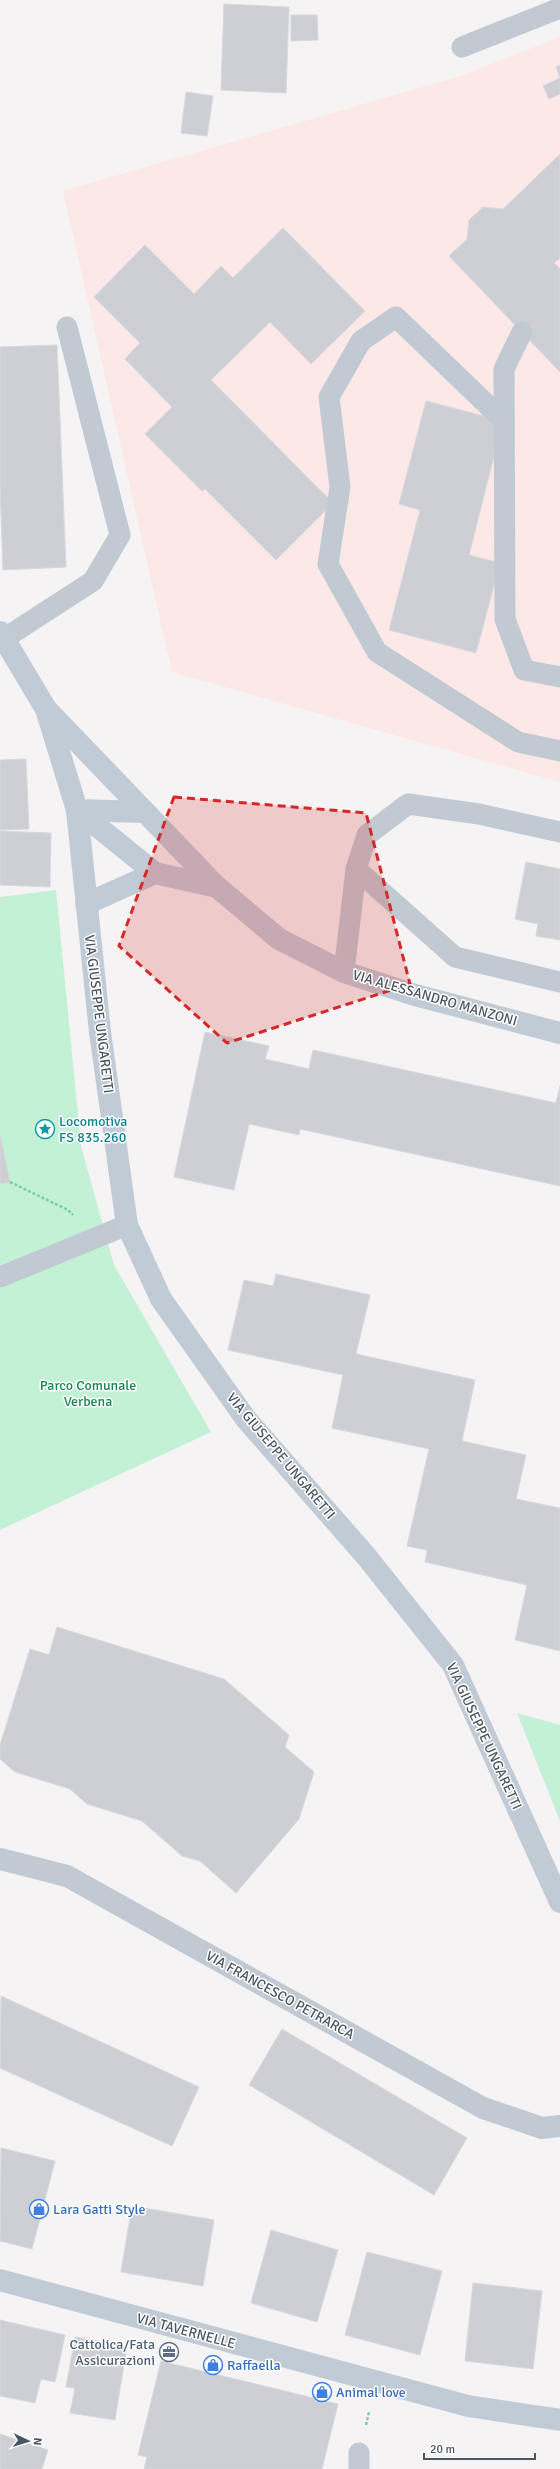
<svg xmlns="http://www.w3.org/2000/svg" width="560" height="2469" font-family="Signika,sans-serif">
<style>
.medical{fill:#fce8e6}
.green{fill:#c3f1d5}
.building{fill:#cdcfd5;stroke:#d7d9de}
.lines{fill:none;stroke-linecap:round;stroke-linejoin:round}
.path{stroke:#7ad0a6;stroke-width:2.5;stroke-dasharray:3 2;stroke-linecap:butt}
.lane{stroke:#c1cad2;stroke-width:21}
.street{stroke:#c1cad2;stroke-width:22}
.secondary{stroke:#c1cbd6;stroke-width:22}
.marked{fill:#d62828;fill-opacity:0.2;stroke:#d62828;stroke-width:3;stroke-dasharray:8 5;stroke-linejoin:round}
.labels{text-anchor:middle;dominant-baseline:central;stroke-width:3;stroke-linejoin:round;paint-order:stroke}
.street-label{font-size:14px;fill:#4a5661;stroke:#fff}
.culture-label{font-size:14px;fill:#0d838f;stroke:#fff;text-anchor:start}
.park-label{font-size:14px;fill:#17864f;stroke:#fff}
.shop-label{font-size:14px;fill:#366cbe;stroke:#fff;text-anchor:start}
.service-label{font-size:14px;fill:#4e5e75;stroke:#fff;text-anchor:end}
</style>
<rect width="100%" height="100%" fill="#f5f3f3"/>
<polygon class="medical" points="560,37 560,782 172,672 63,191 461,76"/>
<g class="green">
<polygon points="56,890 81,1146 114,1265 211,1432 0,1530 0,897"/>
<polygon points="517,1713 560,1725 560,1821"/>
</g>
<g class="building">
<polygon points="224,4 289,7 286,93 221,90"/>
<polygon points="291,15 317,15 318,40 291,41"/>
<polygon points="560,65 560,94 549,99 543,86 560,78 556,67"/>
<polygon points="186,92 213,96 207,136 181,133"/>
<polygon points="560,154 560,258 554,263 560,269 560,372 449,256 467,239 469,220 483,207 503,209"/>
<polygon points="283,228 365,311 311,364 270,322 211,380 333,503 276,560 205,489 202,491 145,434 172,407 125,359 140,343 94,297 145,245 194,294 221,266 233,278"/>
<polygon points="57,345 66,567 3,570 0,485 0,347"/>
<polygon points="426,401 503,421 469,555 500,563 476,653 389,630 420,510 399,504"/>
<polygon points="26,759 29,829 0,830 0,760"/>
<polygon points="0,831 51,833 50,887 0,885"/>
<polygon points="526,862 560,869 560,940 536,936 538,924 515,919"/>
<polygon points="205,1032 269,1046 265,1059 309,1069 313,1050 556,1103 560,1086 560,1186 300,1129 299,1135 249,1124 234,1190 174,1177"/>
<polygon points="0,1134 10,1182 0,1184"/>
<polygon points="276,1274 370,1295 356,1354 475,1380 462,1441 526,1455 516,1499 560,1508 560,1651 515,1640 527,1585 425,1562 427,1550 407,1546 429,1449 332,1428 343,1375 228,1350 244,1280 273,1286"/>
<polygon points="57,1627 224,1679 289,1735 285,1747 314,1772 299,1819 236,1893 200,1861 182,1856 142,1821 87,1804 70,1789 15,1772 0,1759 0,1745 30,1649 49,1655"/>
<polygon points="1,1996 199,2087 172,2146 0,2068"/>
<polygon points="282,2029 467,2138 434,2195 249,2085"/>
<polygon points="1,2148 55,2161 32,2249 0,2241"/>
<polygon points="132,2206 214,2220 203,2286 121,2272"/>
<polygon points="271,2230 338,2250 317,2322 251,2303"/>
<polygon points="367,2252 442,2271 420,2355 345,2335"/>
<polygon points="473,2283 542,2291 533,2369 465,2361"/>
<polygon points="0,2320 65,2335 55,2382 41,2379 35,2403 0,2396"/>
<polygon points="75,2337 127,2346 115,2420 70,2413 75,2388 66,2387"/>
<polygon points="161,2361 338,2404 322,2469 144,2469 147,2457 138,2455"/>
<polygon points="0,2434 48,2450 42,2469 0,2469"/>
</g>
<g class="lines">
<g class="path">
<polyline points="10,1182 68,1210 73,1215"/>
<polyline points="366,2425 369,2412"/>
</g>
<g class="lane">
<polyline points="462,47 560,8"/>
<polyline points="522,332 504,369 505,619 524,670 560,677"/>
<polyline points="504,421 396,317 361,341 329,397 340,487 328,564 377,652 518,742 560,751"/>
<polyline points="5,638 93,581 120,535 67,327"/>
<polyline points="356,869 455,957 560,982"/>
<polyline points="344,972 356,869 367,835 408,804 479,814 560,832"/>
<polyline points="0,1277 127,1225"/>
<polyline points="359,2453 359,2469"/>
</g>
<polyline class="street" points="0,1859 67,1876 483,2108 542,2128 560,2126"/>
<g class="secondary">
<polyline points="0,632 46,709 77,810 100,1032 127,1225 161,1299 246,1419 366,1556 453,1665 560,1902"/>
<polyline points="49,712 217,887 279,939 344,972 415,995 560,1033"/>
<polyline points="77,810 155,873 217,887"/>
<polyline points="77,810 143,812"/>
<polyline points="86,904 155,873"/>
<polyline points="0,2280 468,2406 560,2420"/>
</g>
</g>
<path class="marked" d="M174,797L366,813L410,984L227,1043L119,946Z"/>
<defs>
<g id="sight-ring" transform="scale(1)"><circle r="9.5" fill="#fff" stroke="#0f9aa8" stroke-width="1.5"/><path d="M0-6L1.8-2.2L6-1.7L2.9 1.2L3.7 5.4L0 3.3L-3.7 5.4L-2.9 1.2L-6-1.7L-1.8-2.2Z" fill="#0f9aa8"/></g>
<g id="shop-ring" transform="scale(1)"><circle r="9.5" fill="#fff" stroke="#3f7fe0" stroke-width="1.5"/><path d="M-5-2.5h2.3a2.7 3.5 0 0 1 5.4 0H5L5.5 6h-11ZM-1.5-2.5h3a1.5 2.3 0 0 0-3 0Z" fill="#3f7fe0"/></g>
<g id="office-ring" transform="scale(1)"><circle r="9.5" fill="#fff" stroke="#5c6f8a" stroke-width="1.5"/><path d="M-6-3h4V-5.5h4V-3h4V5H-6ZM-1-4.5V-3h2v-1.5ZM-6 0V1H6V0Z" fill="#5c6f8a"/></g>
</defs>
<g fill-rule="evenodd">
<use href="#sight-ring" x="45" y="1129"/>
<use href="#shop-ring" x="39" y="2209"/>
<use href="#office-ring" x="169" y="2352"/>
<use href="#shop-ring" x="213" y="2365"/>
<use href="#shop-ring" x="322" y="2392"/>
</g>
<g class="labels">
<g class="street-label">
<text transform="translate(435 998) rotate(16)">VIA ALESSANDRO MANZONI</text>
<text transform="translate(99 1014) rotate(83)">VIA GIUSEPPE UNGARETTI</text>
<text transform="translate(281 1456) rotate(50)">VIA GIUSEPPE UNGARETTI</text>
<text transform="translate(484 1736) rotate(65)">VIA GIUSEPPE UNGARETTI</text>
<text transform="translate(280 1995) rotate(29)">VIA FRANCESCO PETRARCA</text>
<text transform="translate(186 2331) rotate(15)">VIA TAVERNELLE</text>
</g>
<g class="culture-label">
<text x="59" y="1121">Locomotiva<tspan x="59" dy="16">FS 835.260</tspan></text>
</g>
<g class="park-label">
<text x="88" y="1385">Parco Comunale<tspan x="88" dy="16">Verbena</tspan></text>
</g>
<g class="shop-label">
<text x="53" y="2209">Lara Gatti Style</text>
<text x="227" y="2365">Raffaella</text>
<text x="336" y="2392">Animal love</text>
</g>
<g class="service-label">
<text x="155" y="2344">Cattolica/Fata<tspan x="155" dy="16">Assicurazioni</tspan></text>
</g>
</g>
<g transform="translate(28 2441) rotate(94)" stroke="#ffffff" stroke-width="3" paint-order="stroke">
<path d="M0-3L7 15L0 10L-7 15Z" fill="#4a5661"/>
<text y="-6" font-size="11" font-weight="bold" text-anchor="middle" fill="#4a5661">N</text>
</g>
<path d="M424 2453v6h111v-6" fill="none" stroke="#4a5661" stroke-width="2"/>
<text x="430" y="2453" font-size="12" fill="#4a5661" stroke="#ffffff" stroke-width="3" paint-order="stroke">20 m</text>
</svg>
